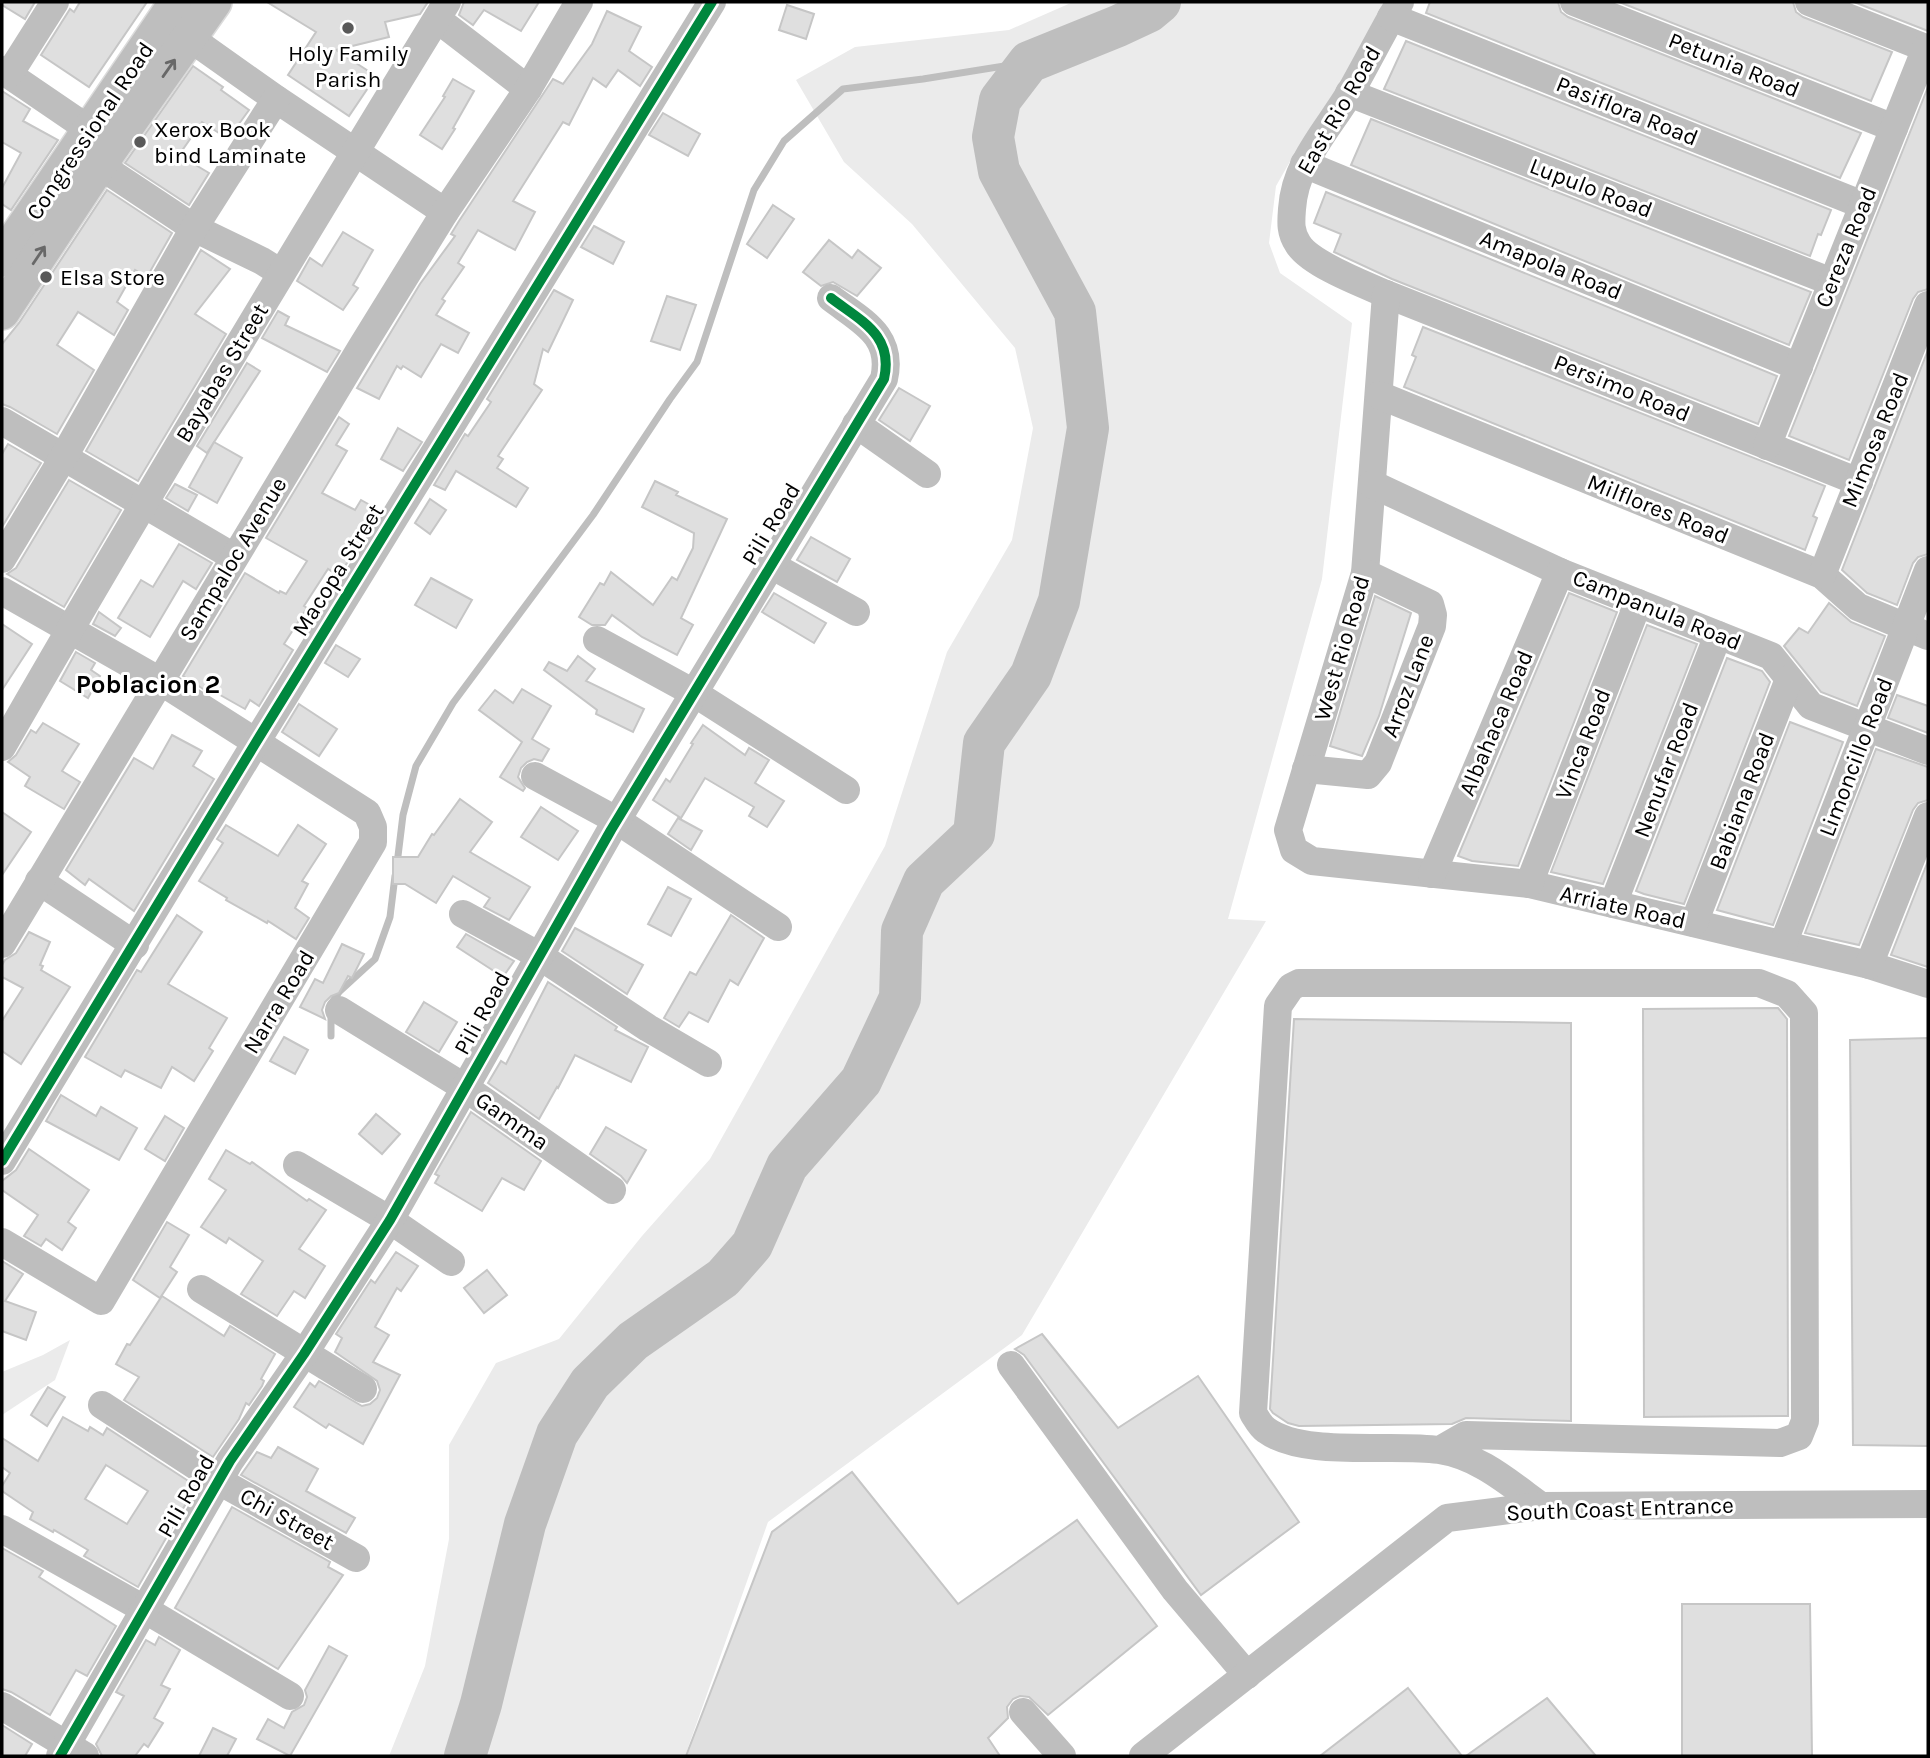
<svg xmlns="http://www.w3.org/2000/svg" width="1930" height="1758" font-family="Karla,sans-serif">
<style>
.green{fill:#ebebeb}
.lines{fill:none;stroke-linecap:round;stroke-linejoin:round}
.stream{stroke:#bebebe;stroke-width:7}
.river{stroke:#bebebe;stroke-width:42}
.building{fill:#dfdfdf;stroke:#c6c6c6;stroke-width:2;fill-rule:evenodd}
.major-casing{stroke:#dbdbdb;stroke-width:38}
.minor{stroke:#bebebe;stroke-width:28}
.major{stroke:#bebebe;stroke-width:35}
.cycleway-casing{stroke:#fff;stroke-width:15}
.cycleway{stroke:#00873e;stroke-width:10}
.oneway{stroke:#686868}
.poi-dot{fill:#595959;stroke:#fff;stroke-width:2.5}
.labels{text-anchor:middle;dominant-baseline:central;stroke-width:6;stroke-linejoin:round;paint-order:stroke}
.poi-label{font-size:23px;fill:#000;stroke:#fff;text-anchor:start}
.street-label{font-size:23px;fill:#000;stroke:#fff}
.quarter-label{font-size:26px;font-weight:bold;fill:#000;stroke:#fff}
</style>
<rect width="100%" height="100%" fill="#fff"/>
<g class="green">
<polygon points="1073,2 1386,2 1336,101 1292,158 1276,186 1269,243 1280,273 1352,323 1322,579 1228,919 1266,921 1022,1335 768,1522 685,1756 389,1756 425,1666 449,1539 449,1445 496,1363 559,1339 642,1236 710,1159 885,846 947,652 1012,540 1033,428 1015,348 912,224 844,162 796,80 855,47 1009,30"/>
<polygon points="70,1340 55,1380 2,1415 2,1372 43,1355"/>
</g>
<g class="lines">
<g class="stream">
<polyline points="397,864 403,815 416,766 453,703 593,515 670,399 697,362 754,190 784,141 843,89 923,79 1029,62"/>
<polyline points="331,1036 331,1004 339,992 375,959 390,917 395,876"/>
</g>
<polyline class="river" points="465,1756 481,1704 525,1524 557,1434 590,1383 633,1341 723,1278 752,1245 787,1166 861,1081 900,998 902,931 924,881 974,834 984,743 1031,675 1059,601 1088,428 1075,312 999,171 993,137 1000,100 1029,62 1118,26 1148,12 1160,2"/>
</g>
<g class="building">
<polygon points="2,2 35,2 25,19 2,5"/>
<polygon points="80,2 147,2 89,87 41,55 70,9 74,12"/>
<polygon points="267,2 428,2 420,14 385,22 389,37 336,50 376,76 349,116 288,75 316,32"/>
<polygon points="464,2 539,2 521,31 484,10 473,25 459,15"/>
<polygon points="1430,2 1558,2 1561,12 1568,17 1861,133 1840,178 1426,13"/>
<polygon points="1619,2 1793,2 1796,12 1803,17 1892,52 1871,101"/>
<polygon points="1854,2 1928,2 1928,31"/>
<polygon points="787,5 814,14 806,39 779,30"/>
<polygon points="607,11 641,27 629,51 652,67 640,86 618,70 606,87 593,78 569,125 563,122 513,201 535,212 515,250 478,230 458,263 464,267 442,299 445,301 436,315 469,333 458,353 441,344 421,377 403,366 401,369 397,366 379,399 357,388 420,284 455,236 451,234 459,221 553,79 563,84 592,44"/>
<polygon points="1406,41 1831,210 1821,235 1818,234 1810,256 1384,89"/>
<polygon points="193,66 223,87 221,90 249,110 228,139 202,122 179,155 209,173 189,205 125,163"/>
<polygon points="453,79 474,91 453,128 455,129 442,149 420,135 445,97 443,96"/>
<polygon points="1928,87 1928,289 1918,292 1913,299 1849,460 1789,436"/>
<polygon points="2,91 30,109 23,121 58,140 11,210 2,204 2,188 21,153 2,142"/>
<polygon points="663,113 700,134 688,156 649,135"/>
<polygon points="1371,119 1811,292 1789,345 1351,165"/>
<polygon points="107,190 172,233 147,277 135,270 117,302 128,310 114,335 78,312 57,345 94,370 57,434 10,407 2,404 2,344 19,323"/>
<polygon points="1326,192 1777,376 1758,424 1392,279 1334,252 1341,234 1314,223"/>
<polygon points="773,205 794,219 767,258 747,244"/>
<polygon points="594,226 624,242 613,264 581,247"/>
<polygon points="343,232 373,250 353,285 358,288 343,310 297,281 310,258 322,266"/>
<polygon points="829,240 852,258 858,250 881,268 857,296 833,282 821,286 803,272"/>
<polygon points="201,250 230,269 195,314 226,334 138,481 86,451"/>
<polygon points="554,290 573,300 548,352 543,349 534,384 542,390 498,456 503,459 497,468 528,488 516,507 456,471 445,490 434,485 465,434 468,436 491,402 487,399"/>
<polygon points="667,296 696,305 680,350 651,341"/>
<polygon points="278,311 289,317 285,325 340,351 327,372 262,338"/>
<polygon points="1423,327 1825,486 1813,516 1817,518 1805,550 1404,387 1416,357 1412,355"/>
<polygon points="1928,350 1928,554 1918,557 1913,563 1897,605 1867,593 1842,570"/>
<polygon points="247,363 260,371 207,453 197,446"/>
<polygon points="899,388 930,406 910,441 879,420"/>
<polygon points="339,417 349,424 336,445 347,451 322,493 355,510 361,500 379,510 339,576 328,569 304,606 307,608 284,644 293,650 259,706 250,700 245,709 213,691 211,694 183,676 245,573 279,593 280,591 286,594 307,561 266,538"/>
<polygon points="398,428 422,442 403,471 381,459"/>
<polygon points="214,442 242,458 217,503 189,487"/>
<polygon points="8,444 41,463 2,527 2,454"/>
<polygon points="69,480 121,510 64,607 7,574 16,568"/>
<polygon points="655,481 678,492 676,495 727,519 681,618 693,625 677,655 642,637 612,615 605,625 592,625 579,617 600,583 604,585 611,572 653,605 672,577 677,580 693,548 694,533 642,507"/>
<polygon points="175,484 197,495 188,511 166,498"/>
<polygon points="430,499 446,510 430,534 415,523"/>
<polygon points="811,537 850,559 837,582 797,560"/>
<polygon points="179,544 212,563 196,589 183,581 150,637 118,618 141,580 153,587"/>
<polygon points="431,578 472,600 456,628 415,605"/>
<polygon points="774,593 826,623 814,643 762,612"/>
<polygon points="1569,593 1617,612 1518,866 1472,861 1458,856"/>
<polygon points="1375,596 1411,613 1379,716 1362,756 1330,746"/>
<polygon points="1829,603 1851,622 1885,636 1857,706 1821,692 1784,646 1799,628 1808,633"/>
<polygon points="99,612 121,628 115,636 93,624"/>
<polygon points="2,624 32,644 2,690"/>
<polygon points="1647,625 1697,644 1603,884 1551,872"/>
<polygon points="336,645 360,659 348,677 325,663"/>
<polygon points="76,652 95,663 91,670 100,676 88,698 60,681"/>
<polygon points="578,656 595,669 586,681 644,709 633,732 596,714 597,710 544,670 549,662 567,671"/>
<polygon points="1727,658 1762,671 1770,682 1684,904 1644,894 1636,891"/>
<polygon points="522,689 551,706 532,739 549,749 542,761 534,759 527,762 521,768 518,777 525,788 523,791 500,777 522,742 479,710 495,690 513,703"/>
<polygon points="1897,695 1928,706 1928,733 1888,718"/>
<polygon points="299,704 337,729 319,756 282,732"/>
<polygon points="1790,722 1843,742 1773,925 1717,910"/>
<polygon points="43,723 79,744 62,771 80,782 64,809 25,786 30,777 8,762 16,755 31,730 36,733"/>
<polygon points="703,725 745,755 749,748 769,760 755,783 784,801 767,827 749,816 754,807 705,778 681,818 653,800 666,779 670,782 693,744 691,743"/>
<polygon points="172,735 202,751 193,766 214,779 134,911 89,879 85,885 66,870 134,758 153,769"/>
<polygon points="1876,749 1928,767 1928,800 1918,803 1913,810 1859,945 1805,933"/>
<polygon points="460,799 492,822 470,852 530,887 509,920 484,907 490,898 453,876 436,903 405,884 393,884 393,857 418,857 432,834 434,835"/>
<polygon points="541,807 578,831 558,860 521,837"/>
<polygon points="2,812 31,832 2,875"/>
<polygon points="678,818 702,831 691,850 668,834"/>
<polygon points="226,825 278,856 298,825 326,844 302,881 308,884 295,908 309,918 296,939 268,921 267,923 226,900 227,898 199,881 223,843 217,839"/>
<polygon points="1928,861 1928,967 1891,955"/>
<polygon points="668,887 691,899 671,936 648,924"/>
<polygon points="177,915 202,932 168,984 227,1018 209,1048 213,1051 194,1081 172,1067 161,1088 125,1070 121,1077 85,1057 137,970 141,972"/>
<polygon points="731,915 764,938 738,985 730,980 708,1022 689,1012 679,1027 664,1018 690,972 696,975"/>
<polygon points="575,928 643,965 627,994 562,951"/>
<polygon points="29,932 50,942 40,965 43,966 41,970 70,987 21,1064 2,1051 2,1021 23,988 2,977 2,965 5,960 16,953"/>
<polygon points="466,934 514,961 503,977 457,947"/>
<polygon points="342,944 364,954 352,978 348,976 339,993 331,996 325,1002 322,1010 325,1019 300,1007 315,979 323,983"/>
<polygon points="548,982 617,1027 615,1030 648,1047 631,1082 575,1055 558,1088 557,1087 539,1119 488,1083 501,1061 506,1064"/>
<polygon points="424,1002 457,1022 439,1052 406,1032"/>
<polygon points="1778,1008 1787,1019 1788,1416 1644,1417 1643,1009"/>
<polygon points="1294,1019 1571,1023 1571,1421 1466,1418 1452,1424 1299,1426 1288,1423 1273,1413 1270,1409"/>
<polygon points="284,1037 308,1050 295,1074 270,1061"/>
<polygon points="1928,1038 1928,1446 1853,1445 1850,1040"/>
<polygon points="61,1095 96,1116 101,1107 137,1128 119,1160 46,1121"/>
<polygon points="471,1112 541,1161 524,1190 502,1178 482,1211 435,1183 439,1176 435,1174"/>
<polygon points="376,1114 400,1134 382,1154 359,1134"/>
<polygon points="165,1116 184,1128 165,1161 145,1149"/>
<polygon points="606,1127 646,1150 627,1183 621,1176 590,1154"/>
<polygon points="29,1149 89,1190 68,1222 76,1228 62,1250 46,1239 41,1246 24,1236 38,1215 2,1190 2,1181 16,1170"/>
<polygon points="226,1150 250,1164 252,1162 307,1201 309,1199 326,1210 299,1249 325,1266 305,1298 294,1291 277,1316 241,1294 263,1261 229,1238 226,1243 201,1227 226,1190 209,1179"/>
<polygon points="167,1222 189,1235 170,1267 177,1272 160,1298 133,1280"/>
<polygon points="396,1252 418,1266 401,1291 397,1288 375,1327 389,1335 373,1362 400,1375 363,1444 329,1424 326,1428 294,1407 310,1383 315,1387 319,1381 362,1406 370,1404 377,1398 380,1390 377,1381 335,1352 342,1338 336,1334 371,1280 375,1283"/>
<polygon points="2,1261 23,1274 5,1301 36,1312 26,1340 2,1331"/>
<polygon points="487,1270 507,1295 484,1313 464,1288"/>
<polygon points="162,1296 224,1336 230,1326 275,1354 261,1379 264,1381 262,1386 249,1405 246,1403 239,1419 213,1457 124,1400 139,1377 116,1364 127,1344 130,1345"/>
<polygon points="1042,1334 1118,1428 1198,1376 1299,1522 1201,1595 1024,1355 1015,1349"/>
<polygon points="48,1387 65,1397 47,1426 31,1415"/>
<path d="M63,1417L88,1431L90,1427L103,1435L107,1428L196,1486L138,1587L84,1556L88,1550L54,1530L53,1532L30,1519L33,1512L2,1491V1486L10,1473L2,1467V1438L38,1461ZM106,1465L148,1491L127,1524L85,1499Z"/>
<polygon points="278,1447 318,1469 306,1491 355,1518 346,1533 241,1475 257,1452 271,1458"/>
<polygon points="852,1472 958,1604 1077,1520 1157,1626 1048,1715 1029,1697 1020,1696 1013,1699 1007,1707 1008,1718 988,1738 1000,1756 686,1756 772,1532"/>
<polygon points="232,1507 330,1562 328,1567 343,1575 278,1669 175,1608"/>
<polygon points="2,1548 43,1571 39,1577 116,1626 87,1676 76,1670 50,1715 11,1692 2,1689"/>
<polygon points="1682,1604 1810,1604 1812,1756 1682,1756"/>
<polygon points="159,1637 180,1650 161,1685 170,1689 154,1718 163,1723 148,1747 144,1744 135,1756 102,1756 96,1744 124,1696 116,1692 146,1640 155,1645"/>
<polygon points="329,1646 347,1656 290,1756 257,1739 268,1719 284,1728 292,1712 304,1705 307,1697 305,1690"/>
<polygon points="1408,1688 1462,1756 1320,1756"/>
<polygon points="1547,1698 1596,1756 1466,1756"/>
<polygon points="2,1725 32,1744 25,1756 2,1756"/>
<polygon points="213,1728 236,1739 227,1756 199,1756"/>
</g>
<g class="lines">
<g class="major-casing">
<g id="major">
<polyline points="2,259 177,2"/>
<polyline points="2,312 99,165 214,2"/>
</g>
</g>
<g class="minor">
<path d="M1400,2C1383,31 1368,61 1351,91C1328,130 1295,162 1292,209C1291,222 1290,232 1298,244C1310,264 1363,284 1386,294L1859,482"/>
<polyline points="1574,2 1894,128"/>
<polyline points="1809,2 1928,49"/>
<polyline points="1391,17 1863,205"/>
<polyline points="437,19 528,89"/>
<polyline points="173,26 276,99 445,212"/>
<polyline points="2,70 90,130"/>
<polyline points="10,73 55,2"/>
<polyline points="1349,93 1832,282"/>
<polyline points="1304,164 1799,367"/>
<polyline points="99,165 194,228 262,261 281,273"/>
<polyline points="1386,294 1365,573 1288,830 1294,850 1312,861 1529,884 1869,965 1928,984"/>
<polyline points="1379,395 1822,575 1858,607 1928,636"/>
<polyline points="2,421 234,557"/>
<polyline points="856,424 927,474"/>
<polyline points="1767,446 1926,48"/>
<polyline points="1372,484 1560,572 1771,656 1811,706 1928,751"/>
<polyline points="2,559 63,458 194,228 276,99"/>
<polyline points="771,565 856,612"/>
<polyline points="1822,575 1928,305"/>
<polyline points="2,591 160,681 367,813 373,827 373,842 101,1301 2,1242"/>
<polyline points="597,640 694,693 846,790"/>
<path d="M2,747C146,496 296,248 447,2"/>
<polyline points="1306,769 1368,775 1378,763 1432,626 1433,615 1430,604 1365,573"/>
<polyline points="535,776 618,821 778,927"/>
<polyline points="1432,874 1560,572"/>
<polyline points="39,881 135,945"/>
<polyline points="1529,884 1638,603"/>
<polyline points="1613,904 1718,635"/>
<polyline points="463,914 538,955 648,1028 708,1063"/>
<polyline points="1694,923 1789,679"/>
<polyline points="2,944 361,348 445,212 528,89 579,2"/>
<polyline points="1783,944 1928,570"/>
<polyline points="1869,965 1928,816"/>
<polyline points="339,1010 464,1087 612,1190"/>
<polyline points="2,1161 255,744 712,2"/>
<polyline points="297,1165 390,1220 451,1262"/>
<polyline points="201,1289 363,1389"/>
<polyline points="1011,1365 1175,1590 1247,1675"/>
<polyline points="102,1405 219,1481 356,1558"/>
<path d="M1440,1450L1466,1435L1780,1443L1799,1436L1805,1421L1804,1013L1787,994L1759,983H1299L1291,987L1278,1006L1253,1413C1257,1419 1260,1426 1266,1430C1304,1458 1392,1443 1439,1450C1479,1456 1509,1483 1541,1506"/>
<polyline points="2,1529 144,1609 290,1696"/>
<polyline points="2,1706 85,1756"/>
<polyline points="1023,1712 1062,1756"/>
<path d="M60,1756L230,1461L304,1354L390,1220L611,830L884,379C894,335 861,321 831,298"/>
<polyline points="1143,1756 1447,1518 1541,1506 1928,1504"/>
</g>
<use href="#major" class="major"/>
<g class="cycleway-casing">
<g id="cycleway">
<polyline points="2,1161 255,744 712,2"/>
<path d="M60,1756L230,1461L304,1354L390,1220L611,830L884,379C894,335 861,321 831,298"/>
</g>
</g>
<use href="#cycleway" class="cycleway"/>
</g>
<defs><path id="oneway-shaft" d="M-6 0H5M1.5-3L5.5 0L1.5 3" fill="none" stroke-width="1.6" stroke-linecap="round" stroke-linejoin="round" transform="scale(1.75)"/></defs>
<g class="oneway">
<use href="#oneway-shaft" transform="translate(169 68) rotate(-55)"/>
<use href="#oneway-shaft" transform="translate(39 255) rotate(-56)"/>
</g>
<g class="poi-dot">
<circle cx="348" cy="28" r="7"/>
<circle cx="140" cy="142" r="7"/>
<circle cx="46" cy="277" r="7"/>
</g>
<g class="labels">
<g class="poi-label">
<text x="348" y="53" text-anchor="middle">Holy Family<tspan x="348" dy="26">Parish</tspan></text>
<text x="154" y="129">Xerox Book<tspan x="154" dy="26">bind Laminate</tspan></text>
<text x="60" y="277">Elsa Store</text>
</g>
<g class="street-label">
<text transform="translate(1734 65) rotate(22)">Petunia Road</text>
<text transform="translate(1339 110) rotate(-60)">East Rio Road</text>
<text transform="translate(1627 111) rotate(22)">Pasiflora Road</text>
<text transform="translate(90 131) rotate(-56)">Congressional Road</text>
<text transform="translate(1591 188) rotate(21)">Lupulo Road</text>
<text transform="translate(1846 247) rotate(-68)">Cereza Road</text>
<text transform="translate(1551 265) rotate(22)">Amapola Road</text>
<text transform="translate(222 373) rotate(-59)">Bayabas Street</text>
<text transform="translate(1622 388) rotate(22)">Persimo Road</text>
<text transform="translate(1875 440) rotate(-68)">Mimosa Road</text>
<text transform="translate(1658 509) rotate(22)">Milflores Road</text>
<text transform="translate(771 524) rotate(-59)">Pili Road</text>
<text transform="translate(233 559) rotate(-59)">Sampaloc Avenue</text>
<text transform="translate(338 570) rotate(-58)">Macopa Street</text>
<text transform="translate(1657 610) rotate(22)">Campanula Road</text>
<text transform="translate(1342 648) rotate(-74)">West Rio Road</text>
<text transform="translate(1408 686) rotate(-69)">Arroz Lane</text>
<text transform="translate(1496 723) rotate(-67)">Albahaca Road</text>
<text transform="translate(1583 744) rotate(-69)">Vinca Road</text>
<text transform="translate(1856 757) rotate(-69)">Limoncillo Road</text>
<text transform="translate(1666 770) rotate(-69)">Nenufar Road</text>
<text transform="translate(1742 801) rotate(-69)">Babiana Road</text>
<text transform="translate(1623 907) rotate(13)">Arriate Road</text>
<text transform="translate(279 1002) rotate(-59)">Narra Road</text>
<text transform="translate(482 1013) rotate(-61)">Pili Road</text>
<text transform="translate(512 1121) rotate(35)">Gamma</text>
<text transform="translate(186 1496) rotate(-60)">Pili Road</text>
<text transform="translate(1620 1509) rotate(-2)">South Coast Entrance</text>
<text transform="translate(287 1519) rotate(29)">Chi Street</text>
</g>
<g class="quarter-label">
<text x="148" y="684">Poblacion 2</text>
</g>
</g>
<rect width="1930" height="1758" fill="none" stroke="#000000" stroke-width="7"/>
</svg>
